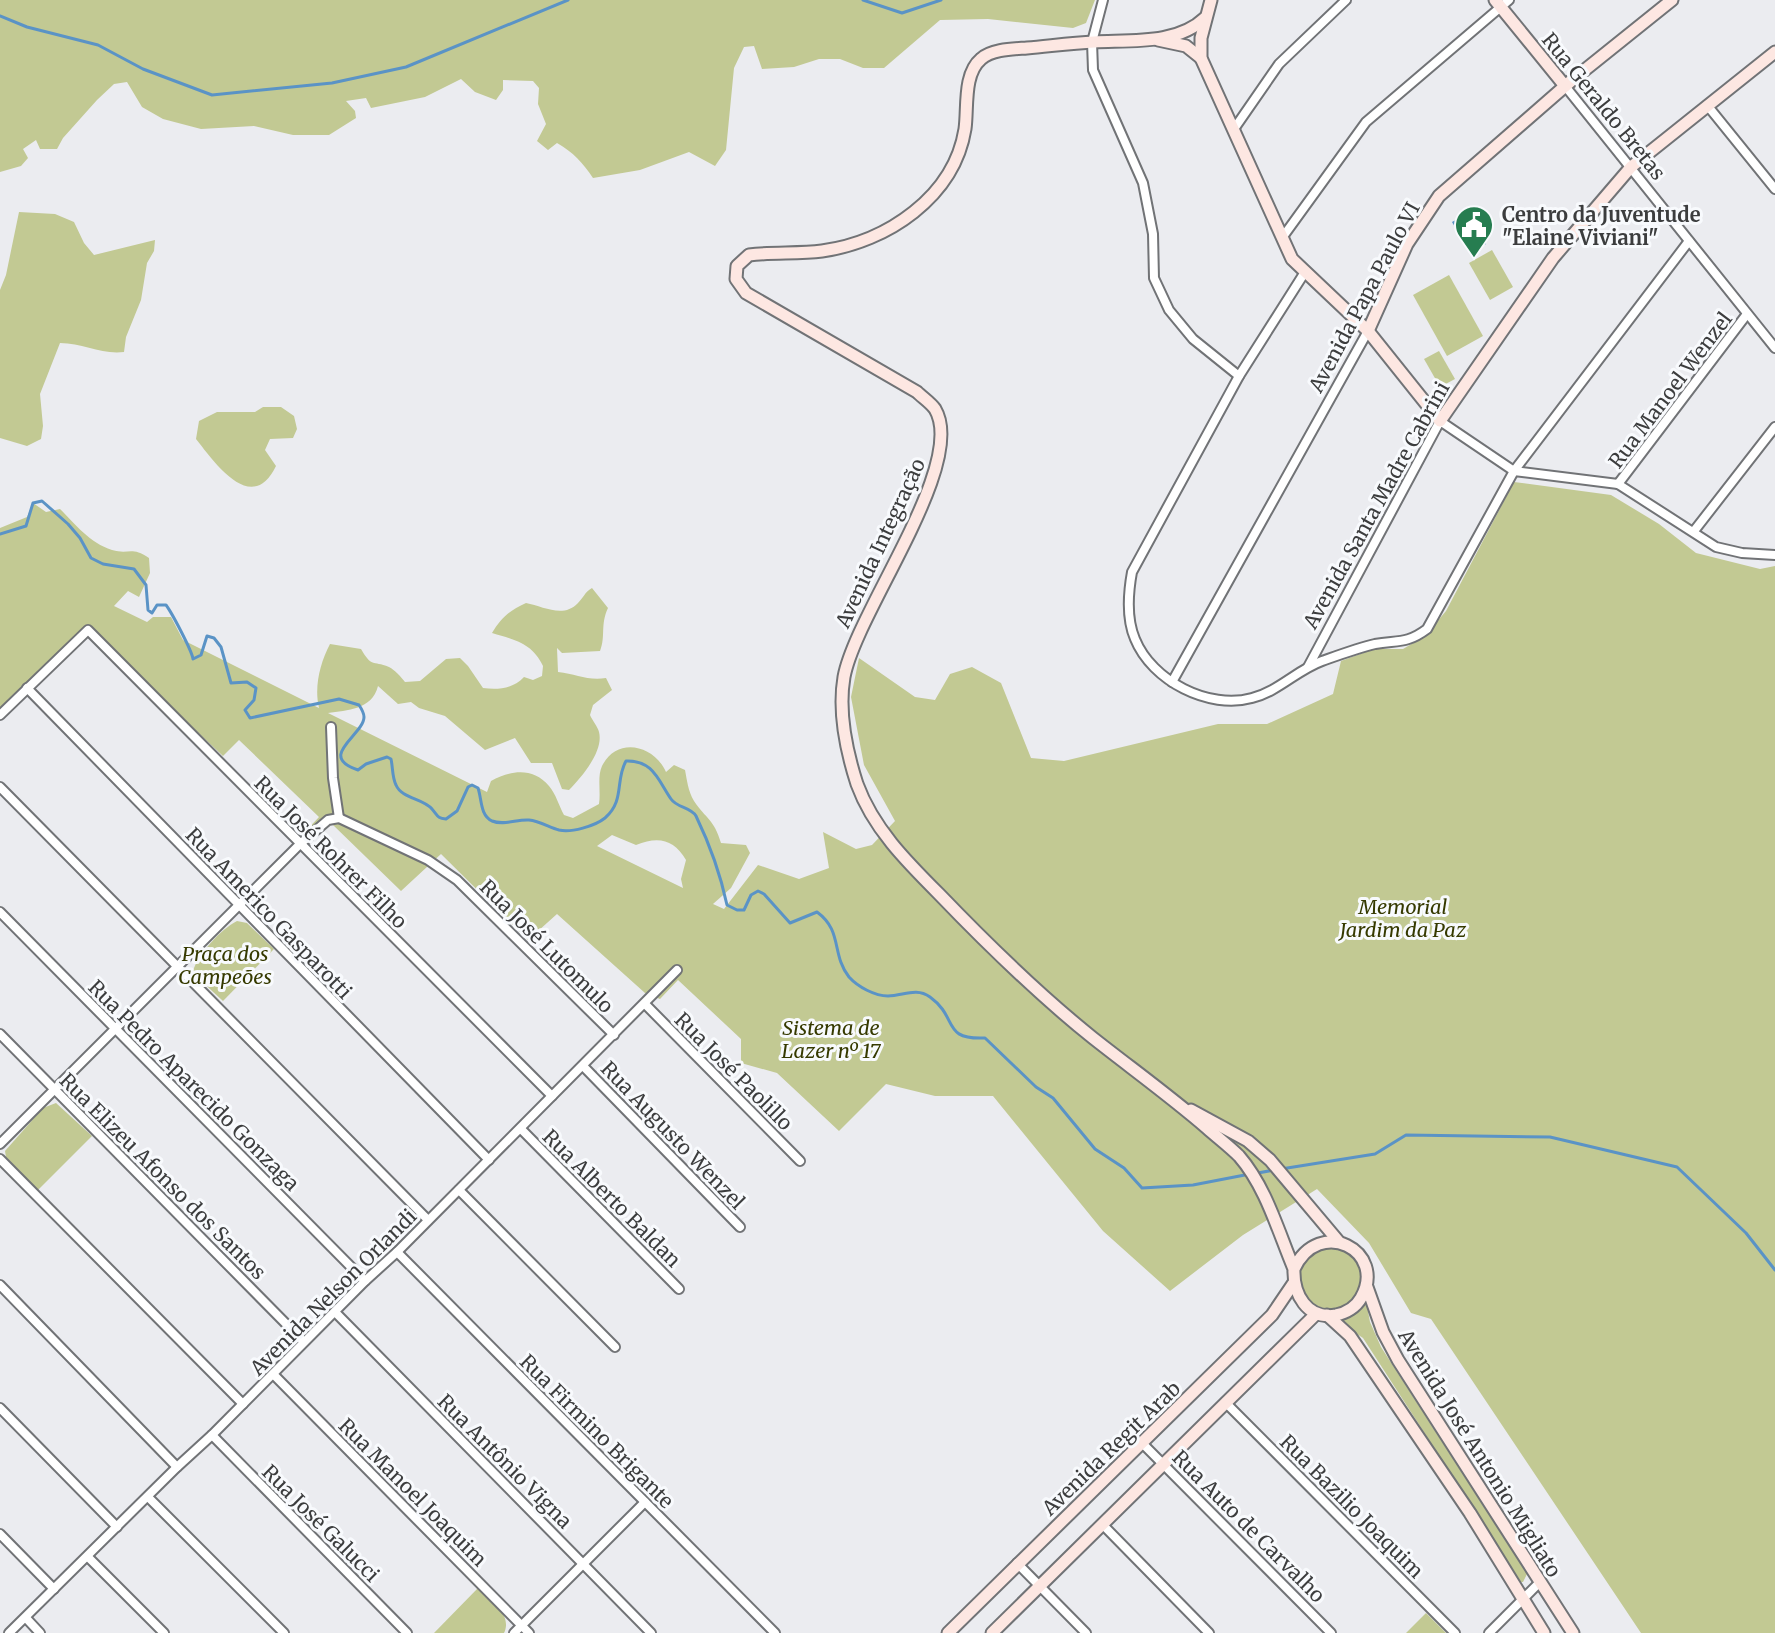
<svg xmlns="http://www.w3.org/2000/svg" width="1775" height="1633" font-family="Merriweather,serif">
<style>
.green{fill:#c2c993;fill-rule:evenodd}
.water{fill:#5a93c6}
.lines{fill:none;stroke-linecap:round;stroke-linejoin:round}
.stream{stroke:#5a93c6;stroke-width:3}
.street-casing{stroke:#717376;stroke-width:12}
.secondary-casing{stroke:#717376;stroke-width:15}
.street{stroke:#fff;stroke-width:8}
.secondary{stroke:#fde7e2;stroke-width:11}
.labels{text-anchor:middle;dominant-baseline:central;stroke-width:6;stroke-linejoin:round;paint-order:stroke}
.street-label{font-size:20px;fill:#3c3d3e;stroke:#f8fafd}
.poi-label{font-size:20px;font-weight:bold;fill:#3c3d3e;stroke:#f8fafd;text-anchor:start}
.park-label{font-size:20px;font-style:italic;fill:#363a00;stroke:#f8fafd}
</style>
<rect width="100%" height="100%" fill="#ebecf0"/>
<g class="green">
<path d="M0,0H1095L1086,23L1073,28L988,19L940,20L884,68H863L840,59H819L794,67L762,69L754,46L744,47L734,68L726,150L715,166L689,152L640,170L593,178C583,163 573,152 557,143L548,150L537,141L546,124L538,104L539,88L533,81L503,80V90L496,100L475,92L461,79L425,97L371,108L366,98L346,101L355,111L356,118L329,135H293L254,126L201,129L163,119L142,107L127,82L114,84L97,100L63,138L57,149H40L36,140L23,149L28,158L21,166L0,172Z"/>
<path d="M19,212L55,214L74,222L84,243L94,255L155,240L154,251L147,263L141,300L126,337L124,352C102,355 83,343 60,343L40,394L43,426L41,439L27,446L0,438V290L6,275Z"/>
<polygon points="1492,250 1513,287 1490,300 1469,263"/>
<polygon points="1449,275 1483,336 1447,356 1413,295"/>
<polygon points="1439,351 1455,379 1440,387 1424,359"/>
<path d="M263,407H281L294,416L297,429L293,438L270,439L265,450L276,466C252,516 215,463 196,439L199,421L217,412H255Z"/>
<path d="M1514,482L1611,495L1659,524L1696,553L1760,569L1775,566V1633H1641L1431,1319L1411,1313L1369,1243L1317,1189L1243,1235L1170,1291L1103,1231L993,1096H935L886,1084L839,1131L777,1073L741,1063V1039L678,980L660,999L645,993L557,914L528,940L441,854L401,891L332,824L308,844L301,836L319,817L239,740L223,756L88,630L0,717V528L27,517L33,503L46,512L60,509C75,524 90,543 112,550C129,555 131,546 149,558L150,573L139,597L128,591L114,606L147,622L153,617H171L183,640L319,708C314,687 320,663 330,644L361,649C372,668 372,660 389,667C395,670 401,677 405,682L420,681L446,659L460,658L468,666L483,688C497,690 513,689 524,677L533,680L542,676L543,666C532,643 515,640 492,633C501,618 510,610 526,603C543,606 563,619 578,603C584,597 584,593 592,588L608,608C600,625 606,636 600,651L562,653L557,648L558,672C576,674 588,681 606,678L612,690L593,705L590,715C592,720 598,727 599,732C604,751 581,778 569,790L562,789L552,763H531L515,738L485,750L445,716L419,708L411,702L398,704L378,686C372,710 347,710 328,713L487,792L491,781C511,770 533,767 549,786C556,794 559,806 564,815L573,818L599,804C601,791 597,777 602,766C617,736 654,745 666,772L674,765L685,770C687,780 688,791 694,801C706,819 714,819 721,843L746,845L750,853L731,888L713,904L724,909L758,865L799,879L829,868L823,832L856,849L872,845L895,821L864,765L851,697L859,658L915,697L935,700L950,674L972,667L1001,683L1031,758L1064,761L1218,724H1267L1333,694L1341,661L1374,649H1403L1425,636L1446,611ZM612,835L636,845C658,836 674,839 686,860L681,879L683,888L597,846Z"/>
<path d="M237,921L247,923L274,949L223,1001L198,978L193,971C198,954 221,929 237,921Z"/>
<polygon points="56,1103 92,1136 38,1190 6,1157 5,1151 43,1108"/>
<circle cx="1331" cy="1278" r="31"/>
<polygon points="1366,1301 1370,1322 1381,1347 1527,1574 1523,1582 1521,1582 1363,1338 1339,1322 1339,1317"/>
<path d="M478,1588C490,1600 513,1614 504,1633H434Z"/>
<polygon points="1426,1613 1446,1633 1406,1633"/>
</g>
<polygon class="water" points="1468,213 1486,244 1470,253 1452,222"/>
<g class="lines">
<g class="stream">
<polyline points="863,0 902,13 941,0"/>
<polyline points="0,16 27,27 98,45 143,69 212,95 332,83 406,67 568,0"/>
<path d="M0,534L26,526L33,503L42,501L68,524L80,538L91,558L103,564L134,569L146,585L148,610L152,613L157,605H166C172,613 192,651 193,659L201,655L207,636L214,638L221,647L231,683L247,682L256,688L254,700L245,710L250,718L339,699L359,705C361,708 364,714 364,717C364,735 316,756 358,770L366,764L387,757L391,759C393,768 392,777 396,785C402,799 423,798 432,809C438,816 437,818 446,819L457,811L468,787L472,785L478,788C482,800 480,815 492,821C504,826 517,819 529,820C539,821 549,827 559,830C571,833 595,826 605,818C625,801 615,780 626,761C653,760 658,780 671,799C677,808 691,807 696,816C710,845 720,872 727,905L737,910H744L751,895L758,891L764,894L790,923L817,912C843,931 831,954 849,977C858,987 875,996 888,996C903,996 916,987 930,997C959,1018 941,1040 985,1038L1036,1087L1053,1098L1095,1149L1124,1168L1142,1188L1193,1185L1250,1174"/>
<polyline points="1281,1169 1375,1154 1406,1135 1550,1137 1677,1167 1746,1233 1775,1270"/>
<polyline points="1258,1173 1274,1170"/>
</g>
<g class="street-casing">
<g id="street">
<polyline points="1103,0 1092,42 1093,70 1143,183 1153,234 1154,278 1169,310 1193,339 1239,376"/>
<polyline points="1565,86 1775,348"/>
<polyline points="1707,105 1775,189"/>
<polyline points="1234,129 1279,64 1346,0"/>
<polyline points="1282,238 1366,122 1509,0"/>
<path d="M1305,272L1239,376L1132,572C1128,594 1126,618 1135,639C1152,681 1209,710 1252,698C1279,691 1297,670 1322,661C1339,655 1358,648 1375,644C1398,640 1407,644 1427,629L1514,471L1689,241"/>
<polyline points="1618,484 1747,314"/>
<polyline points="1694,531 1775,427"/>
<polyline points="1308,667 1440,421 1514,471 1618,484 1716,547 1742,553 1775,555"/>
<polyline points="1172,682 1368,331"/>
<polyline points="27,688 489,1160"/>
<polyline points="0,715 88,630 552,1096"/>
<polyline points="331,727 333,778 339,818"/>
<polyline points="0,787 428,1220"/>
<polyline points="339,818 428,860 457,880 614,1035"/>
<polyline points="0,912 365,1281"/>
<polyline points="645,1004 800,1161"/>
<polyline points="0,1034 303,1341"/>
<polyline points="583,1066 740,1227"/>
<polyline points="521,1129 679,1289"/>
<polyline points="0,1144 300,844 328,820 339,818"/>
<polyline points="0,1159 243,1404"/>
<polyline points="459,1190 615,1347"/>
<polyline points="397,1252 775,1633"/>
<polyline points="0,1285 177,1467"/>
<polyline points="335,1312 651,1633"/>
<polyline points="273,1374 529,1633"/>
<polyline points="1225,1402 1455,1633"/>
<polyline points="0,1408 117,1527"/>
<polyline points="212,1435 407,1633"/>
<polyline points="1142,1443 1331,1633"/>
<polyline points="148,1497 284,1633"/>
<polyline points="1102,1524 1209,1633"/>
<polyline points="0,1534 54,1589"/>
<polyline points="88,1557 164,1633"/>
<polyline points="1017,1563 1086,1633"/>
<polyline points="26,1618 40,1633"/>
<polyline points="9,1633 177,1467 212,1435 365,1281 397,1252 677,970"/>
<polyline points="514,1633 645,1502"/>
<polyline points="1489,1633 1540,1582"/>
</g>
</g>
<g class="secondary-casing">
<g id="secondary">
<polyline points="1211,0 1201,38 1201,58 1292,259 1368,331 1440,421 1553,258 1631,167 1775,52"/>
<polyline points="1495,0 1565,86"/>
<path d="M1205,18C1177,45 1130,40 1094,42C1072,43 1050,46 1027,48C1014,49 992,49 981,59C963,74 968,108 965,129C954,197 887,242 822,251C798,254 773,252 749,255L737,266L736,279L746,293L917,392C922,397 931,403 935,409C968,464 856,612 844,677C838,712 846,750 857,784C873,828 906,861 939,894C988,945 1038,994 1093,1038C1131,1068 1170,1096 1207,1128C1217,1137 1229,1146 1239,1156C1266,1187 1278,1231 1294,1269C1293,1294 1307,1320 1336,1315C1346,1313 1356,1307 1361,1298C1388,1251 1319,1215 1294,1269"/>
<polyline points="1158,40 1186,46 1201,58"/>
<polyline points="1368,331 1407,244 1439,196 1571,81 1672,0"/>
<polyline points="1191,1110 1248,1141 1270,1160 1339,1242"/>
<polyline points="1367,1287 1383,1332 1398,1360 1573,1633"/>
<polyline points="1327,1315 1350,1336 1470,1513 1544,1633"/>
<polyline points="948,1633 1272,1315 1293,1284"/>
<polyline points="992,1633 1316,1314"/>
</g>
</g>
<use href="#street" class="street"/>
<use href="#secondary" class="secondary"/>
</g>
<defs>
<g id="civic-pin" transform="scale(2)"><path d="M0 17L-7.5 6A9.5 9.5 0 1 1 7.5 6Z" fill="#267d50" stroke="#f8fafd"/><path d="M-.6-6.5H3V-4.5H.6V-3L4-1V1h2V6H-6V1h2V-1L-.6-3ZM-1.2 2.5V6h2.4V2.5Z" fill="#fff"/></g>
</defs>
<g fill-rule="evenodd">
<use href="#civic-pin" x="1474" y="225"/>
</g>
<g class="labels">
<g class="street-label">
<text transform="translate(1604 106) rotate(51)">Rua Geraldo Bretas</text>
<text transform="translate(1364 297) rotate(-62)">Avenida Papa Paulo VI</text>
<text transform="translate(1670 390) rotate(-53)">Rua Manoel Wenzel</text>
<text transform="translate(1376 505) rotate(-61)">Avenida Santa Madre Cabrini</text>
<text transform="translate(880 543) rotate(-65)">Avenida Integração</text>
<text transform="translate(331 852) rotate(45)">Rua José Rohrer Filho</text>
<text transform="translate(269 913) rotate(46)">Rua Americo Gasparotti</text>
<text transform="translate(547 946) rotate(45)">Rua José Lutomulo</text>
<text transform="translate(734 1071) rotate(45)">Rua José Paolillo</text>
<text transform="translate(194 1085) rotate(45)">Rua Pedro Aparecido Gonzaga</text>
<text transform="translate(673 1135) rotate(46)">Rua Augusto Wenzel</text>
<text transform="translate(163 1176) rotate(45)">Rua Elizeu Afonso dos Santos</text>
<text transform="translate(612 1198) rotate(45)">Rua Alberto Baldan</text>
<text transform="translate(333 1292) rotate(-45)">Avenida Nelson Orlandi</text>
<text transform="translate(597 1431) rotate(45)">Rua Firmino Brigante</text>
<text transform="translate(1111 1448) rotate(-44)">Avenida Regit Arab</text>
<text transform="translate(1480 1453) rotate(58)">Avenida José Antonio Migliato</text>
<text transform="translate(505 1461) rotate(45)">Rua Antônio Vigna</text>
<text transform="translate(413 1492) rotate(45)">Rua Manoel Joaquim</text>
<text transform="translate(1352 1506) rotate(45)">Rua Bazilio Joaquim</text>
<text transform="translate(321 1523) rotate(45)">Rua José Galucci</text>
<text transform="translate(1249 1526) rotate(45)">Rua Auto de Carvalho</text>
</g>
<g class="poi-label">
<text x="1502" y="214">Centro da Juventude<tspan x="1502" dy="23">"Elaine Viviani"</tspan></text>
</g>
<g class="park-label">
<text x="1403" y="906">Memorial<tspan x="1403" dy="23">Jardim da Paz</tspan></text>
<text x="225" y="953">Praça dos<tspan x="225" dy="23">Campeões</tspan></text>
<text x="831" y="1027">Sistema de<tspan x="831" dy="23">Lazer nº 17</tspan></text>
</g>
</g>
</svg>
